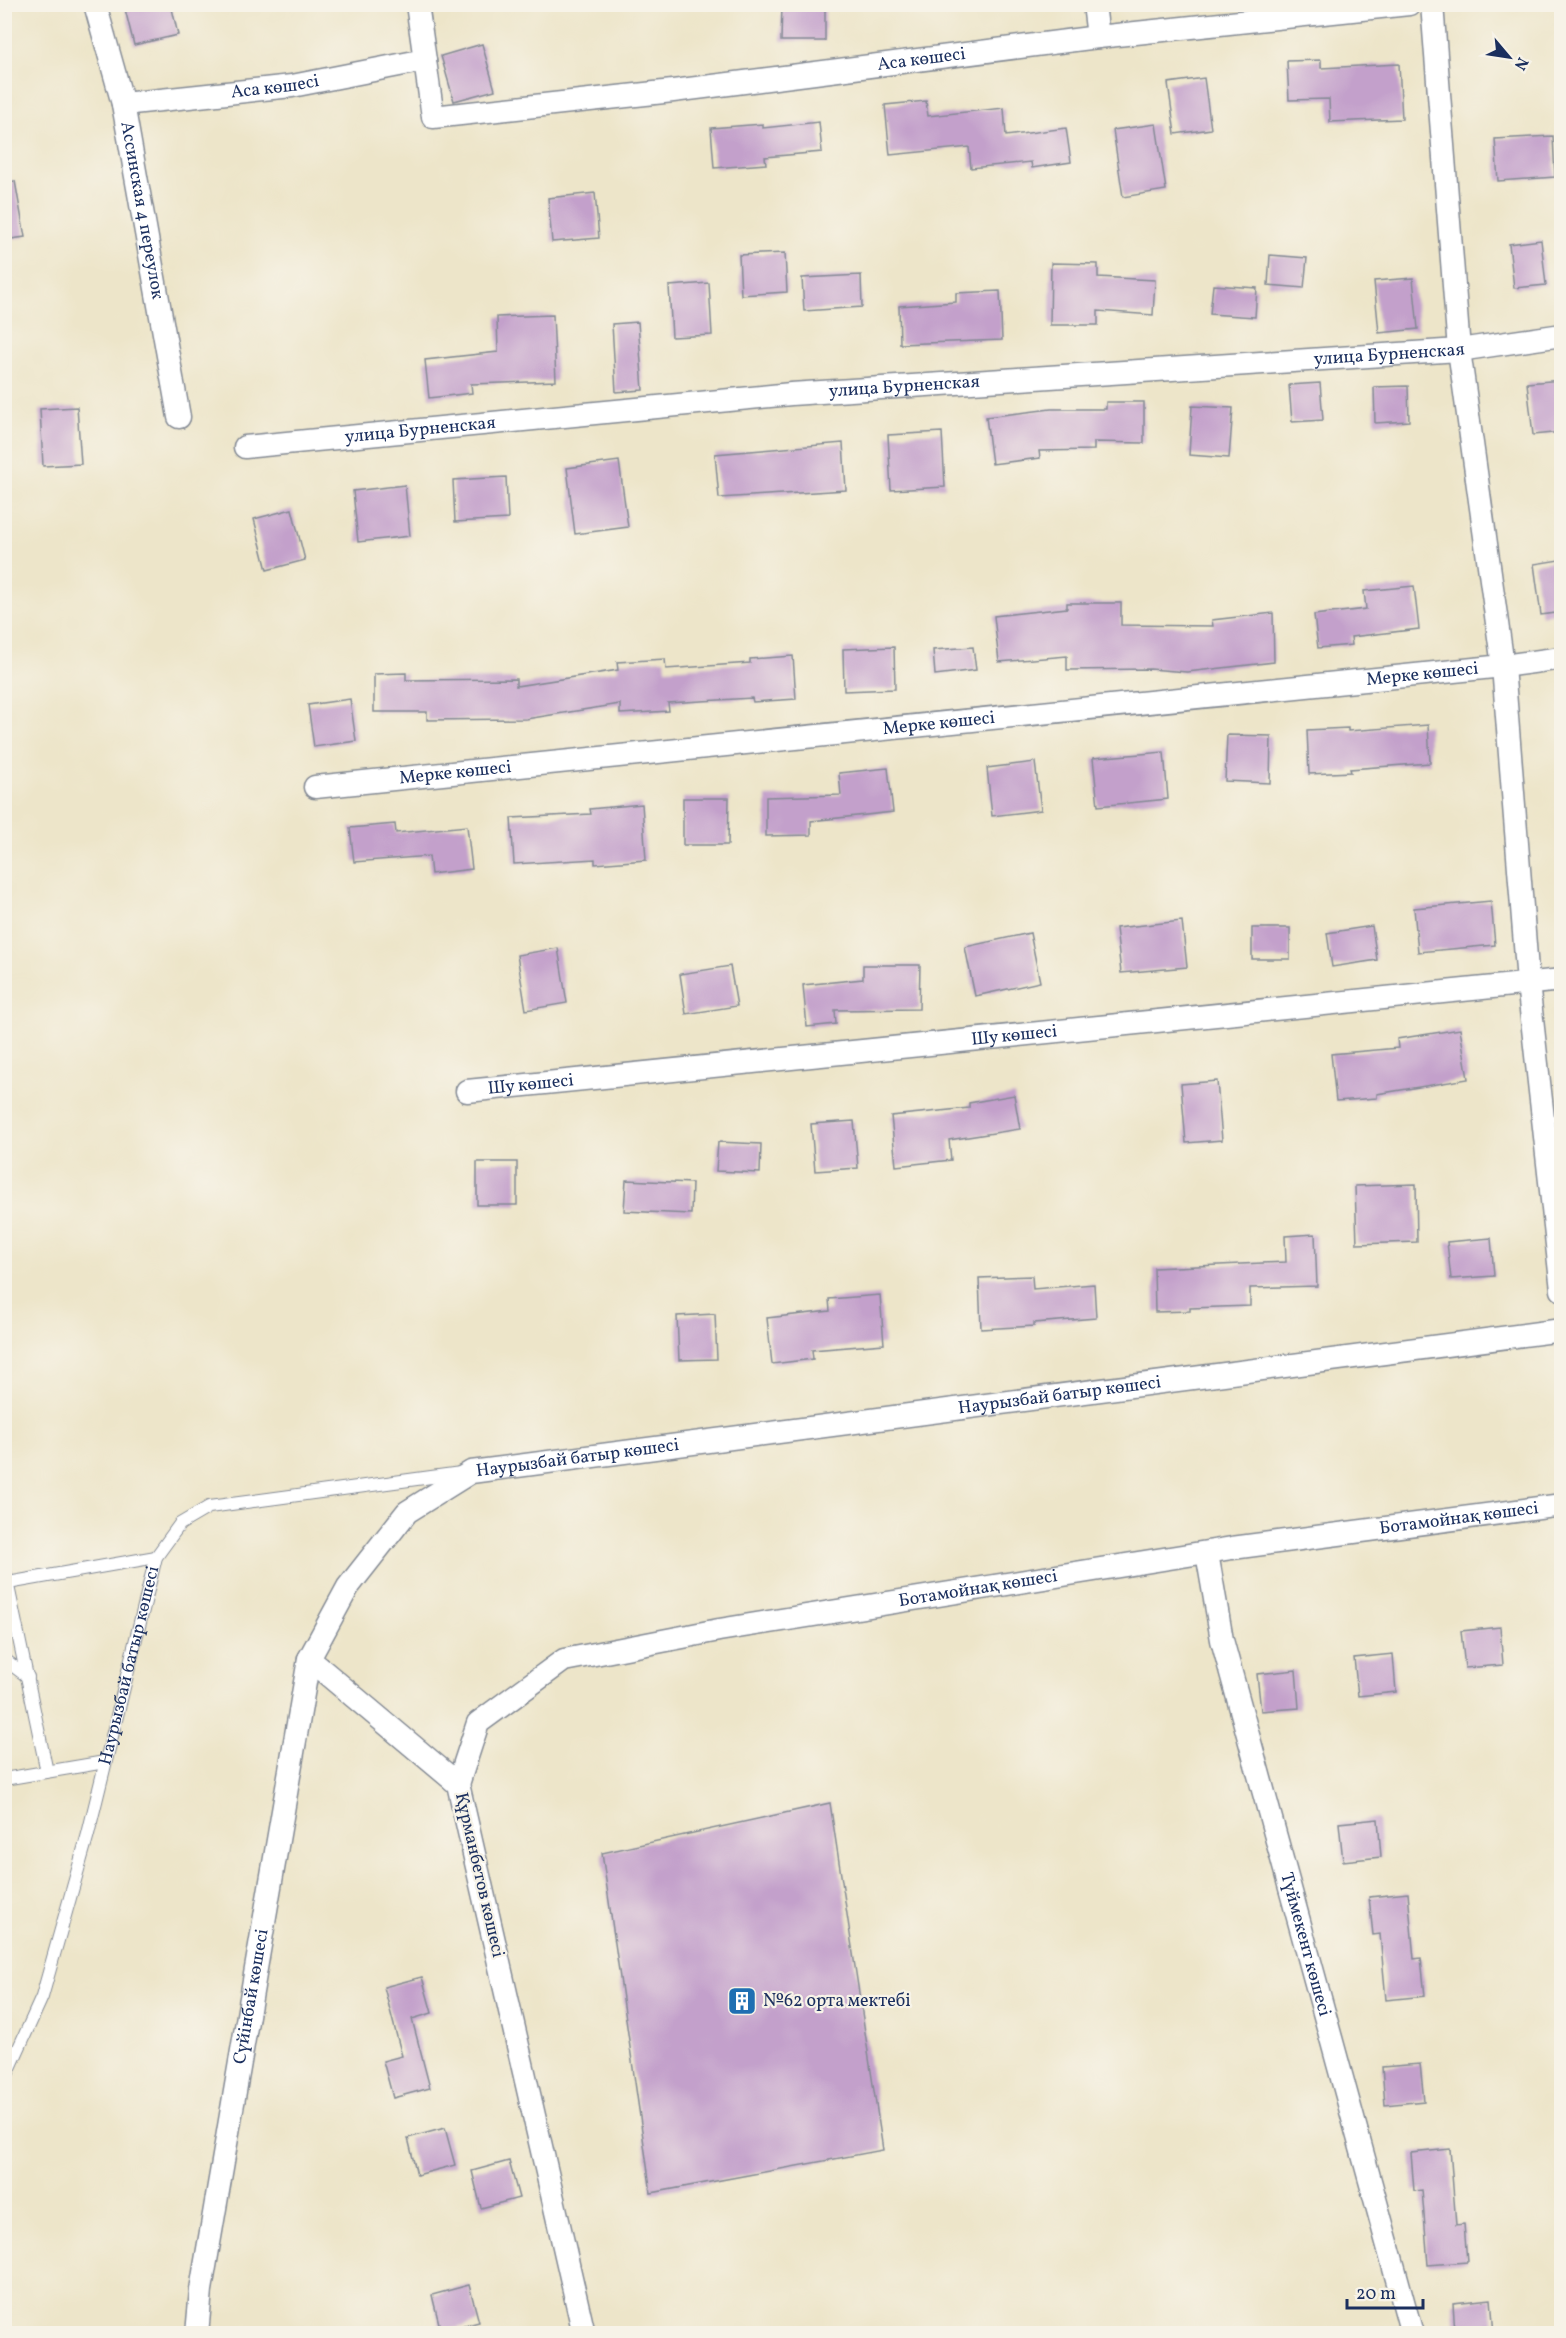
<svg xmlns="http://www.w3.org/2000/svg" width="1566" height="2338" font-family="Vollkorn,serif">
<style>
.building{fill:#c3a0cb}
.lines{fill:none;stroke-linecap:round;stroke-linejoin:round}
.lane-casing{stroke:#848a94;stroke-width:14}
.street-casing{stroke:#848a94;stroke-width:25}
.lane{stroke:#fff;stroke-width:12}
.street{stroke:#fff;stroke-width:22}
.labels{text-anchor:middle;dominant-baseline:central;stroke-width:4.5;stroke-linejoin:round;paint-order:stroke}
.street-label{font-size:18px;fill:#1b2f5e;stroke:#f7f3e8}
.poi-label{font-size:18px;fill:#1b2f5e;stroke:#f7f3e8;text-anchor:start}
</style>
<rect width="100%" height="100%" fill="#f7f3e8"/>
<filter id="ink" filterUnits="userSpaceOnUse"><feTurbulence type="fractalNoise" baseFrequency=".0167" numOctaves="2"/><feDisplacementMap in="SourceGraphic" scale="12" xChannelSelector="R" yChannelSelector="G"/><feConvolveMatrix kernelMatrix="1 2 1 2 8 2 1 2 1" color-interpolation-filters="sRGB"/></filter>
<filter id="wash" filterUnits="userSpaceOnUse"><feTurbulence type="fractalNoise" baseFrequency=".008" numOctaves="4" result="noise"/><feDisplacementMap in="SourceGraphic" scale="24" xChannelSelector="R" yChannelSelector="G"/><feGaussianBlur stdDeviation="1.35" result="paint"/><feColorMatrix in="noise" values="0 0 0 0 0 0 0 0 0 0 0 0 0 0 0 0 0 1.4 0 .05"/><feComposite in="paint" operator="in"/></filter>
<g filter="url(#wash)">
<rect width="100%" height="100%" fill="#ede5c9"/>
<g id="blocks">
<g class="building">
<polygon points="144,4 171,4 178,35 134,45 125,9"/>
<polygon points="782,4 825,4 825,41 781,41"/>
<polygon points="482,44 495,90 454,101 441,56"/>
<polygon points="1321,60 1321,68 1399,64 1402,119 1330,122 1329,99 1289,100 1287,61"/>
<polygon points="1204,78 1211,129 1175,134 1168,83"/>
<polygon points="926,101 928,116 1004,108 1006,136 1066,128 1071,162 1032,168 1031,162 971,168 969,147 890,155 885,105"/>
<polygon points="819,122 822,152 765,157 766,164 714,168 711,128 763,124 763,128"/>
<polygon points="1156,124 1166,190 1123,197 1113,130"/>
<polygon points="1553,136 1555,177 1498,181 1495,139"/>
<polygon points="15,181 25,237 4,240 4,182"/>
<polygon points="595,193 599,238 552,242 548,198"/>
<polygon points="1541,240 1546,285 1514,288 1509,244"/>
<polygon points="785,253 787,292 741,295 739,255"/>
<polygon points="1270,255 1307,258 1304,288 1268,285"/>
<polygon points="1051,263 1098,264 1098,277 1155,280 1153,315 1098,311 1098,325 1050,325"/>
<polygon points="861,275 862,307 804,311 802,278"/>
<polygon points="1413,278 1418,329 1379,333 1374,281"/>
<polygon points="709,283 712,335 672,337 669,286"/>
<polygon points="1213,285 1257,288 1255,317 1210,314"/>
<polygon points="1000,291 1002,340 900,344 899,306 956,302 956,293"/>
<polygon points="553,315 556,381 471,384 472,393 429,398 425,360 498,352 497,317"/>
<polygon points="638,322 643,390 616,392 612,324"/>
<polygon points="1562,380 1562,432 1533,435 1527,383"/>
<polygon points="1320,383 1323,420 1292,422 1289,385"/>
<polygon points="1408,386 1409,421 1375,423 1374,387"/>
<polygon points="1106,402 1144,402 1144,443 1094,442 1094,450 1039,451 1040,458 992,464 986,417 1051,409 1106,409"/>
<polygon points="1192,406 1233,408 1229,458 1189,455"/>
<polygon points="77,407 81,464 43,466 40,409"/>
<polygon points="942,432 945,487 891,490 888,435"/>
<polygon points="843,443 846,490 719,498 715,454"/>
<polygon points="619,461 628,527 575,534 567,468"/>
<polygon points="506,477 508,519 455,522 453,480"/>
<polygon points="405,485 410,536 358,542 353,491"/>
<polygon points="292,509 305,560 267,570 254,519"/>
<polygon points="1559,560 1562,612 1541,615 1534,564"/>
<polygon points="1414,586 1419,629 1351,637 1352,645 1318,648 1314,615 1366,609 1364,591"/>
<polygon points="1067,603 1121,603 1121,625 1213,626 1212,620 1273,613 1274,662 1187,672 1150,669 1067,670 1067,656 999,662 994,616 1067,608"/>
<polygon points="894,647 895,689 844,691 843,649"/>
<polygon points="973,647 976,670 935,675 933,650"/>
<polygon points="793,656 796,699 753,702 752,698 668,703 669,711 620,714 620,704 526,719 427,720 427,712 374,712 374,674 406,673 406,680 516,679 516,686 618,670 617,662 665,659 666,669 750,663 750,659"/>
<polygon points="350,699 356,741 314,747 308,705"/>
<polygon points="1428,725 1430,763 1350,769 1351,772 1309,774 1307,730 1348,728 1348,731"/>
<polygon points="1227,735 1271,736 1270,783 1225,781"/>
<polygon points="1164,752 1168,799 1098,806 1093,758"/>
<polygon points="1035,762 1041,810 992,816 987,768"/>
<polygon points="888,768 893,812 811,821 811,835 766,836 766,797 841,795 839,773"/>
<polygon points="683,798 729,798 728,845 683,845"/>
<polygon points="642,804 646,860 595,864 595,859 514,864 511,818 591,814 590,809"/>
<polygon points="395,824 396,833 467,826 472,869 431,874 429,856 354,862 350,828"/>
<polygon points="1491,901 1495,945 1418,952 1414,908"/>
<polygon points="1182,921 1187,967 1121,973 1116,928"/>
<polygon points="1372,926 1377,960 1332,967 1327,933"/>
<rect x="1252" y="928" width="38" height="31"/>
<polygon points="1030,933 1040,982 975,996 965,947"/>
<polygon points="558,948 567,1003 526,1010 517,955"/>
<polygon points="863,965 920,965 919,1009 835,1010 836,1024 807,1027 803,985 863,979"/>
<polygon points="730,966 737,1006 686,1014 680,974"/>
<polygon points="1460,1029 1468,1079 1377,1094 1377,1098 1336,1101 1331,1054 1398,1048 1397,1039"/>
<polygon points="1217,1081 1222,1140 1186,1143 1181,1084"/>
<polygon points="1014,1095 1020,1129 949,1140 951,1160 896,1166 891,1116 969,1108 969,1103"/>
<polygon points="854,1121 858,1168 815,1171 811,1124"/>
<polygon points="718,1142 761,1144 760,1173 716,1171"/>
<rect x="477" y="1162" width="40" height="43"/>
<polygon points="626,1180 692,1183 691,1214 624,1211"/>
<polygon points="1416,1184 1417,1242 1357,1244 1355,1186"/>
<polygon points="1315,1234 1317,1286 1250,1288 1250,1306 1190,1308 1190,1311 1155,1312 1154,1268 1286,1262 1285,1236"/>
<polygon points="1491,1238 1494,1276 1451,1279 1447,1242"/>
<polygon points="1032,1276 1033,1289 1094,1284 1096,1318 1034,1323 1034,1326 981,1329 979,1278"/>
<polygon points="880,1295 884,1344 812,1350 813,1359 772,1364 767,1318 830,1311 829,1299"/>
<polygon points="715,1314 717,1359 679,1360 677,1316"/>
<polygon points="1500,1627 1503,1665 1465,1668 1461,1631"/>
<polygon points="1393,1654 1396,1692 1358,1696 1354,1658"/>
<polygon points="1296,1670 1299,1708 1261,1711 1257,1674"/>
<polygon points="830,1803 883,2150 651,2193 602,1853"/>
<polygon points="1378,1819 1381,1857 1343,1861 1339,1823"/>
<polygon points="1408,1893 1414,1959 1421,1958 1425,1996 1386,2000 1380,1934 1373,1935 1369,1897"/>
<polygon points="422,1977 432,2013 412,2019 430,2088 393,2098 383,2061 402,2056 384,1987"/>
<polygon points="1420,2064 1424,2101 1385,2105 1382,2067"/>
<polygon points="445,2128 455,2165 417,2175 408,2138"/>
<polygon points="1450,2149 1456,2225 1464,2224 1467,2262 1428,2265 1422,2190 1414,2191 1411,2153"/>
<polygon points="509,2161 519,2198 481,2208 472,2171"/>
<polygon points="469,2285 479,2322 441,2332 432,2295"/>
<polygon points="1491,2299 1494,2334 1455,2334 1453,2303"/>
</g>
</g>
</g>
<g filter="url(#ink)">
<use href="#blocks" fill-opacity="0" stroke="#848a94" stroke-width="1.5"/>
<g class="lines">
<g class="lane-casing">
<g id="lane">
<polyline points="4,1567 47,1772"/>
<polyline points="8,1583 156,1557"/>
<polyline points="4,1659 28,1677"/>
<polyline points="4,1779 105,1762"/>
<path id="s1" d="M4,2081L42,1997L88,1834L156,1557L180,1524L209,1507L461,1473"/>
</g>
</g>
<g class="street-casing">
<g id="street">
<path id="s2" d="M95,4L123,104L179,417"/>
<path id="s3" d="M417,4L433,117L673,91L1098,37L1409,4"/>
<polyline points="1094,4 1098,37"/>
<polyline points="1432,4 1459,350 1503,666 1528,983 1562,1290"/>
<path id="s4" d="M123,104L292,86L425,60"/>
<path id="s5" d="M245,447L791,394L1459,350L1562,335"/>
<path id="s6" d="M315,787L1503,666L1562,658"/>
<path id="s7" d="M467,1091L1562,980"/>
<path id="s8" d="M1207,1553L1222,1640L1412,2334"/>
<path id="s9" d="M458,1784L478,1723L564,1660L719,1630L1232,1548L1562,1505"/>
<path id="s10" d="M197,2334L201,2290L309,1659"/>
<path id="s11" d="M584,2334L458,1784L309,1659L348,1587L407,1512L471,1472L1562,1330"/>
</g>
</g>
<use href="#lane" class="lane"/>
<use href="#street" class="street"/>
</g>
</g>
<defs>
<g id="building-square" transform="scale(1.5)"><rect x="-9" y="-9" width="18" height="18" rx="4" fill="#1f6fb2" stroke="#f7f3e8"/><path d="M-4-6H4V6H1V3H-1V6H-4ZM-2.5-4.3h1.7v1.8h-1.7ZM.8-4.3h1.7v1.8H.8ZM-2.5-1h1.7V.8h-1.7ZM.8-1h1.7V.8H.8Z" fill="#fff"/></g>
</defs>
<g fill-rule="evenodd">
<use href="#building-square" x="742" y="2001"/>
</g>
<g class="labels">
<g class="street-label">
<text stroke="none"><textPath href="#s3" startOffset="606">Аса көшесі</textPath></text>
<text stroke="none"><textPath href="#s4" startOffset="153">Аса көшесі</textPath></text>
<text stroke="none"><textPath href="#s2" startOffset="212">Ассинская 4 переулок</textPath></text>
<text stroke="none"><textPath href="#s5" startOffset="1148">улица Бурненская</textPath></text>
<text stroke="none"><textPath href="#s5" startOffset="662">улица Бурненская</textPath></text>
<text stroke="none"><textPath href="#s5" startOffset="176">улица Бурненская</textPath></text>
<text stroke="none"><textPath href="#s6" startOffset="1113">Мерке көшесі</textPath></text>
<text stroke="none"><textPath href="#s6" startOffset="627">Мерке көшесі</textPath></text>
<text stroke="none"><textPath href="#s6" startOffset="141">Мерке көшесі</textPath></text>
<text stroke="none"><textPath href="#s7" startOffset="550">Шу көшесі</textPath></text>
<text stroke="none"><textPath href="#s7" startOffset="64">Шу көшесі</textPath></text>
<text stroke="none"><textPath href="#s11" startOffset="1605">Наурызбай батыр көшесі</textPath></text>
<text stroke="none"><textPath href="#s11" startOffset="1119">Наурызбай батыр көшесі</textPath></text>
<text stroke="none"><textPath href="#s9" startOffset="1077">Ботамойнақ көшесі</textPath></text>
<text stroke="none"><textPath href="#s9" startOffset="591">Ботамойнақ көшесі</textPath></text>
<text stroke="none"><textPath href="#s1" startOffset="435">Наурызбай батыр көшесі</textPath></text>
<text transform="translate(479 1875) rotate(77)">Құрманбетов көшесі</text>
<text stroke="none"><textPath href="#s8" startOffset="404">Түймекент көшесі</textPath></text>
<text stroke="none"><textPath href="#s10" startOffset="342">Сүйінбай көшесі</textPath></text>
</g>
<g class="poi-label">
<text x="763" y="2001">№62 орта мектебі</text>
</g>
</g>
<rect width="1566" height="2338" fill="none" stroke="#f7f3e8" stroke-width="24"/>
<g transform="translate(1509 57) rotate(119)" stroke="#f7f3e8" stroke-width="4.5" paint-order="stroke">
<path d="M0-4.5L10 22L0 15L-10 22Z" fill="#1b2f5e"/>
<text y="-9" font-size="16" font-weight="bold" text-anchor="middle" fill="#1b2f5e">N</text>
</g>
<path d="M1347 2299v9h76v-9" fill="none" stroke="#1b2f5e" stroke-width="3"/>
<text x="1356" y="2299" font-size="18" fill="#1b2f5e" stroke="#f7f3e8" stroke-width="4.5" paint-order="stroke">20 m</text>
</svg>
